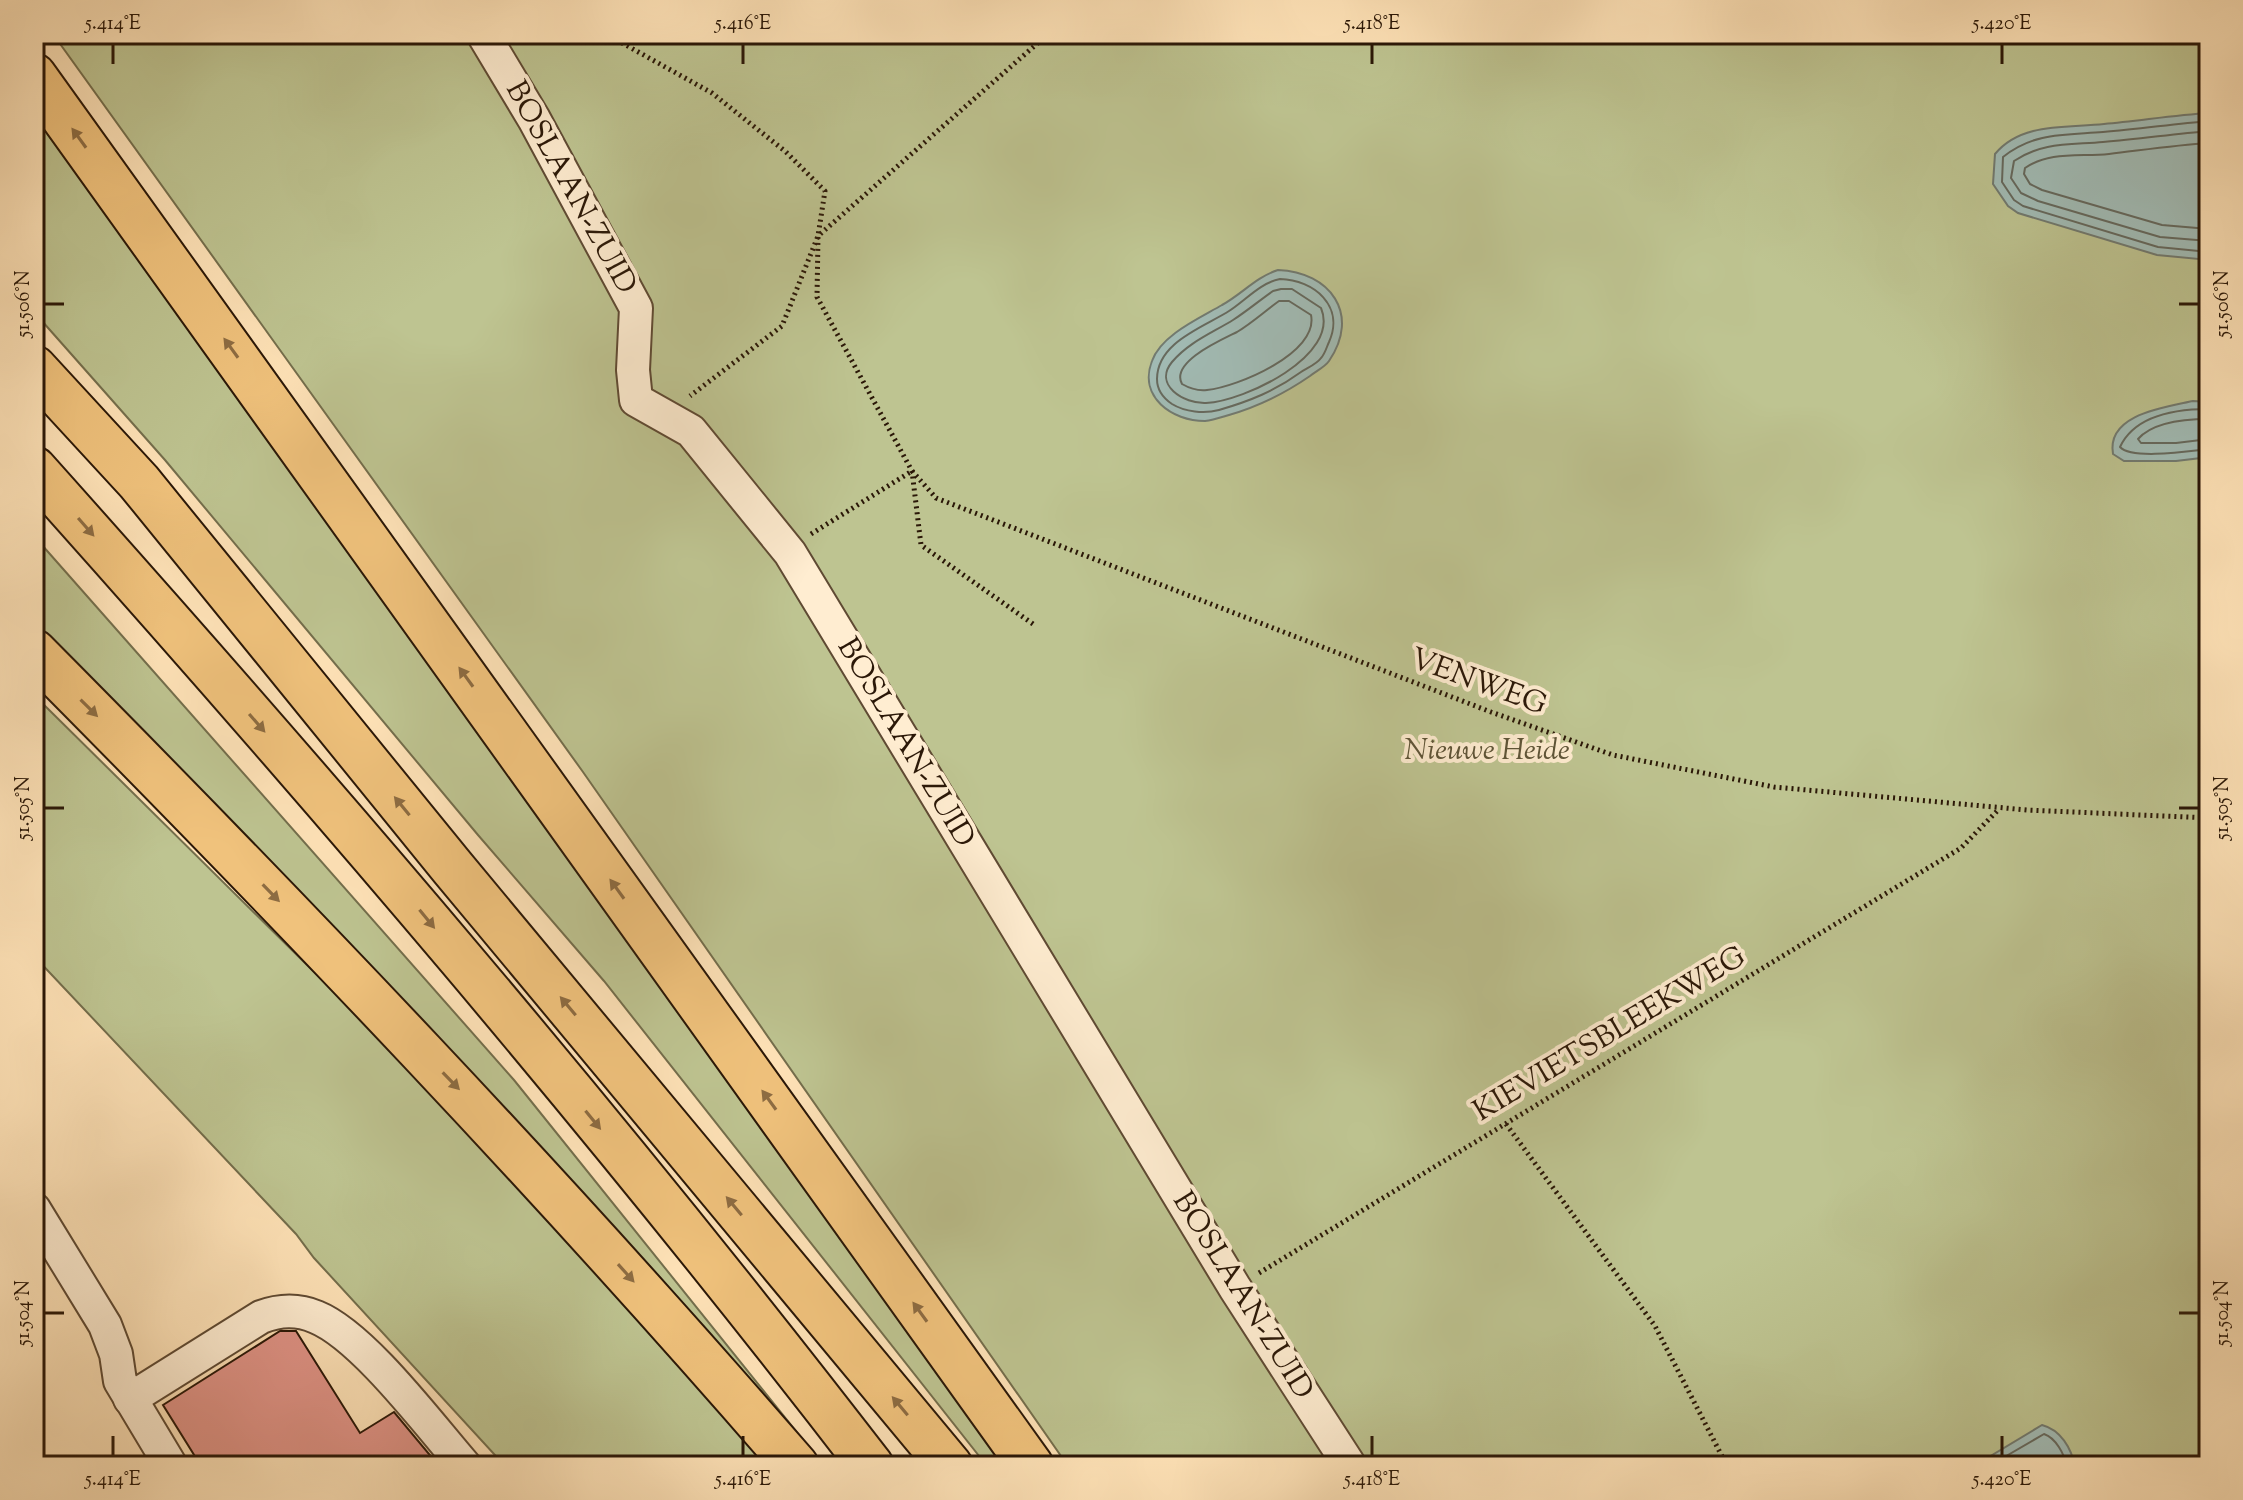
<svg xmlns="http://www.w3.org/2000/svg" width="2243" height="1500" font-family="'Sorts Mill Goudy',serif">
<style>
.green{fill:#bec491;stroke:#746e4c;stroke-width:2}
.water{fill:#a2bdb7;stroke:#727b71;stroke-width:2}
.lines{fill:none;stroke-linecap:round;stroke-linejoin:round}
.shore{stroke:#666a5f;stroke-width:2}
.building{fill:#e09387;stroke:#2a1707;stroke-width:2}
.minor-casing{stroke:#5f4a33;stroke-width:36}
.highway-casing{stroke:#2a1707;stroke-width:48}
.path{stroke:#2a1707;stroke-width:5;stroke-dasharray:2 4;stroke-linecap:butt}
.minor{stroke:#ffedd1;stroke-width:32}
.highway{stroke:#f0c27c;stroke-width:44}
.oneway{fill:#8d6c42}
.ticks{fill:none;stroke:#2a1707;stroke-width:3}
.labels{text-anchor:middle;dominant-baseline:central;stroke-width:8;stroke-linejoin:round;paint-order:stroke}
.street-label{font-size:30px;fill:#2a1707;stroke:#ffedd1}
.park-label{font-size:30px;font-style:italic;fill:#5e5437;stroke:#ffedd1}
.neatline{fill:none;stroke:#2a1707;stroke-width:3}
.ticks-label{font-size:20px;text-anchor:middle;fill:#2a1707}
</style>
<rect width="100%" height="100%" fill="#ffe3b8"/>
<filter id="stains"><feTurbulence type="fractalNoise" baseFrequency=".0025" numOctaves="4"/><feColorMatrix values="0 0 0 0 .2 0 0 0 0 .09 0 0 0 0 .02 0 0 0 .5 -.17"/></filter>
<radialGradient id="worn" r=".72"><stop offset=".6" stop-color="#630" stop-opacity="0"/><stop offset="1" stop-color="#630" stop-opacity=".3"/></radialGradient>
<g class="green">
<polygon points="53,34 2209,34 2209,1466 1068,1466 583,772"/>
<polygon points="34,115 878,1275 1016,1466 987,1466 604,981 478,835 165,460 34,312"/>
<polygon points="34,536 514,1080 824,1466 810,1466 34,637"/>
<polygon points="34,695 492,1148 777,1466 505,1466 314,1258 296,1234 34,956"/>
</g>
<g class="water">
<path d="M2209,113V260L2157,255L2018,213L2008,206L1993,184L1995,154C2021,122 2067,128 2104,124C2139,121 2174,115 2209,113Z"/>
<path d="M1278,270C1330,272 1361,314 1329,361C1325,367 1316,371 1310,376C1284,394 1260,406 1229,415C1222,417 1213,420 1205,421C1172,421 1138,397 1152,361C1161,335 1200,318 1222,305C1242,294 1256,277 1278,270Z"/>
<path d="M2193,401L2209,402V457L2176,461H2124L2113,454C2106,414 2166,407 2193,401Z"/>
<path d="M2042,1425C2061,1430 2071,1448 2075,1466H1974Z"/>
</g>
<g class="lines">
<g class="shore">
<path d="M2209,121C2174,124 2139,129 2103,132C2066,135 2034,132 2003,157L2002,182L2014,200L2023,206L2158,247L2209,252"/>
<path d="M2209,131C2174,134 2139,139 2103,142C2070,145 2042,142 2014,161L2011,178L2021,193L2038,201L2160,237L2209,241"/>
<path d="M2209,143C2176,145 2143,150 2109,154C2080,157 2050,151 2025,168L2024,174L2030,184L2042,190L2162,225L2209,229"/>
<path d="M1280,279C1314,280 1345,306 1329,342C1327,346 1325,354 1321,358C1317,364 1307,368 1301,372C1275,391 1250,401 1219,410C1204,414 1185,412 1172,404C1163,398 1157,389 1157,379C1157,342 1204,327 1229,311C1246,300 1260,283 1280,279Z"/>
<path d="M1281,289H1292L1321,308C1341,356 1244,401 1206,403C1184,404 1153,385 1172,362C1189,342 1212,333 1233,320C1247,311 1260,300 1273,291Z"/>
<path d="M1279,301H1289L1311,315C1319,353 1237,387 1207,390C1199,391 1189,388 1182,384C1170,362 1221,340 1237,332C1252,323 1265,311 1279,301Z"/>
<path d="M2209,409C2177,409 2135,415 2120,447C2132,460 2190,451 2209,449"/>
<path d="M2209,419C2187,419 2153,422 2138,439L2141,443H2176L2209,439"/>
<path d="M1989,1466L2044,1434C2056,1438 2064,1454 2067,1466"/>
</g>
</g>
<polygon class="building" points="280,1331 296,1331 360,1433 394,1412 439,1466 201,1466 163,1405"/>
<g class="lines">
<g class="minor-casing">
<g id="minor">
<polyline points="483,34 534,119 636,308 633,370 636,400 691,431 790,553 1235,1288 1350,1466"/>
<polyline points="34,1209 105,1325 116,1354 120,1381 171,1466"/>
<path d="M130,1399L261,1317C280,1310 297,1309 316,1317C363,1336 430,1426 465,1466"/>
</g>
</g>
<g class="highway-casing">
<g id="highway">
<polyline points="34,76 1031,1466"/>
<polyline points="34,368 139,482 452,867 950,1466"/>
<path d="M34,469C323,792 606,1122 871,1466"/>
<path d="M34,652C296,916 553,1185 796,1466"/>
</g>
</g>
<g class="path">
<polyline points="606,34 712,93 786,152 825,191 818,236 782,326 690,396"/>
<polyline points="912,471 936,498 1491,712 1613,755 1774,787 2027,810 2209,818"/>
<polyline points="811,534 912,471"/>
<polyline points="1033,624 921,545 912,471 817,297 818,236 1048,34"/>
<polyline points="1506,1124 1655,1326 1727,1466"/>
<polyline points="1259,1273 1961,848 1999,809"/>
</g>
<use href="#minor" class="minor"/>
<use href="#highway" class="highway"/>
</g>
<defs><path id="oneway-solid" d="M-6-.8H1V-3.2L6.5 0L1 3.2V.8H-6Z" transform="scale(2)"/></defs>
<g class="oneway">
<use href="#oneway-solid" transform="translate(79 138) rotate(-126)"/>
<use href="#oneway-solid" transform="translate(231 348) rotate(-126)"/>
<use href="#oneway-solid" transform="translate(86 527) rotate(49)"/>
<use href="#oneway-solid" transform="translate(466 677) rotate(-126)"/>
<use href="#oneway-solid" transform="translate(89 708) rotate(45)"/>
<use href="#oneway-solid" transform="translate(257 723) rotate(49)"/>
<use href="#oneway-solid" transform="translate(402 806) rotate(-129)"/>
<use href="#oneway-solid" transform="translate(617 889) rotate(-126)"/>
<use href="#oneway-solid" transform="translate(271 893) rotate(46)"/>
<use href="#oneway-solid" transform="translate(427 919) rotate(51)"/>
<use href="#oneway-solid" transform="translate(568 1006) rotate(-130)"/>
<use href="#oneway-solid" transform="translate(451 1081) rotate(46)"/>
<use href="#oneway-solid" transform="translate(769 1100) rotate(-126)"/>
<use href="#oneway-solid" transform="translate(593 1120) rotate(51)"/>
<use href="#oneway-solid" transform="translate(734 1206) rotate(-130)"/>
<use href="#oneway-solid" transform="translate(626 1273) rotate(48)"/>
<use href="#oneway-solid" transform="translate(920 1312) rotate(-126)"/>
<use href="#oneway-solid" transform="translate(900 1406) rotate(-130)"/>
</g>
<path class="ticks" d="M113,44V64M743,44V64M1372,44V64M2002,44V64M44,304H64M2179,304H2199M44,808H64M2179,808H2199M44,1313H64M2179,1313H2199M113,1436V1456M743,1436V1456M1372,1436V1456M2002,1436V1456"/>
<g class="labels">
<g class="street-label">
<text transform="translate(570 188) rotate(61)">BOSLAAN-ZUID</text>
<text transform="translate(1478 683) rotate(20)">VENWEG</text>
<text transform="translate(905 743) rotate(59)">BOSLAAN-ZUID</text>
<text transform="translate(1610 1035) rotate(-31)">KIEVIETSBLEEKWEG</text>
<text transform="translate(1242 1296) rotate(58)">BOSLAAN-ZUID</text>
</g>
<g class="park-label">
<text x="1487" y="751">Nieuwe Heide</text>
</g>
</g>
<rect width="2243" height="1500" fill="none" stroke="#ffe3b8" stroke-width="88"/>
<rect x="44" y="44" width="2155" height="1412" class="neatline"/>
<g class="ticks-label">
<text x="113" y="29">5.414°E</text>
<text x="743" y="29">5.416°E</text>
<text x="1372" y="29">5.418°E</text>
<text x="2002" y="29">5.420°E</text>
<text transform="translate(22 304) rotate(-90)" y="7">51.506°N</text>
<text transform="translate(2221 304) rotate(-90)" y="7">51.506°N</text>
<text transform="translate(22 808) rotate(-90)" y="7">51.505°N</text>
<text transform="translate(2221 808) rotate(-90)" y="7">51.505°N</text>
<text transform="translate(22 1313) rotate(-90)" y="7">51.504°N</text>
<text transform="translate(2221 1313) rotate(-90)" y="7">51.504°N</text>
<text x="113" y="1485">5.414°E</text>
<text x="743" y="1485">5.416°E</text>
<text x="1372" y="1485">5.418°E</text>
<text x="2002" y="1485">5.420°E</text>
</g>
<rect width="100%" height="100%" filter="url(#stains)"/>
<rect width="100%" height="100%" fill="url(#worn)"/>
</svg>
